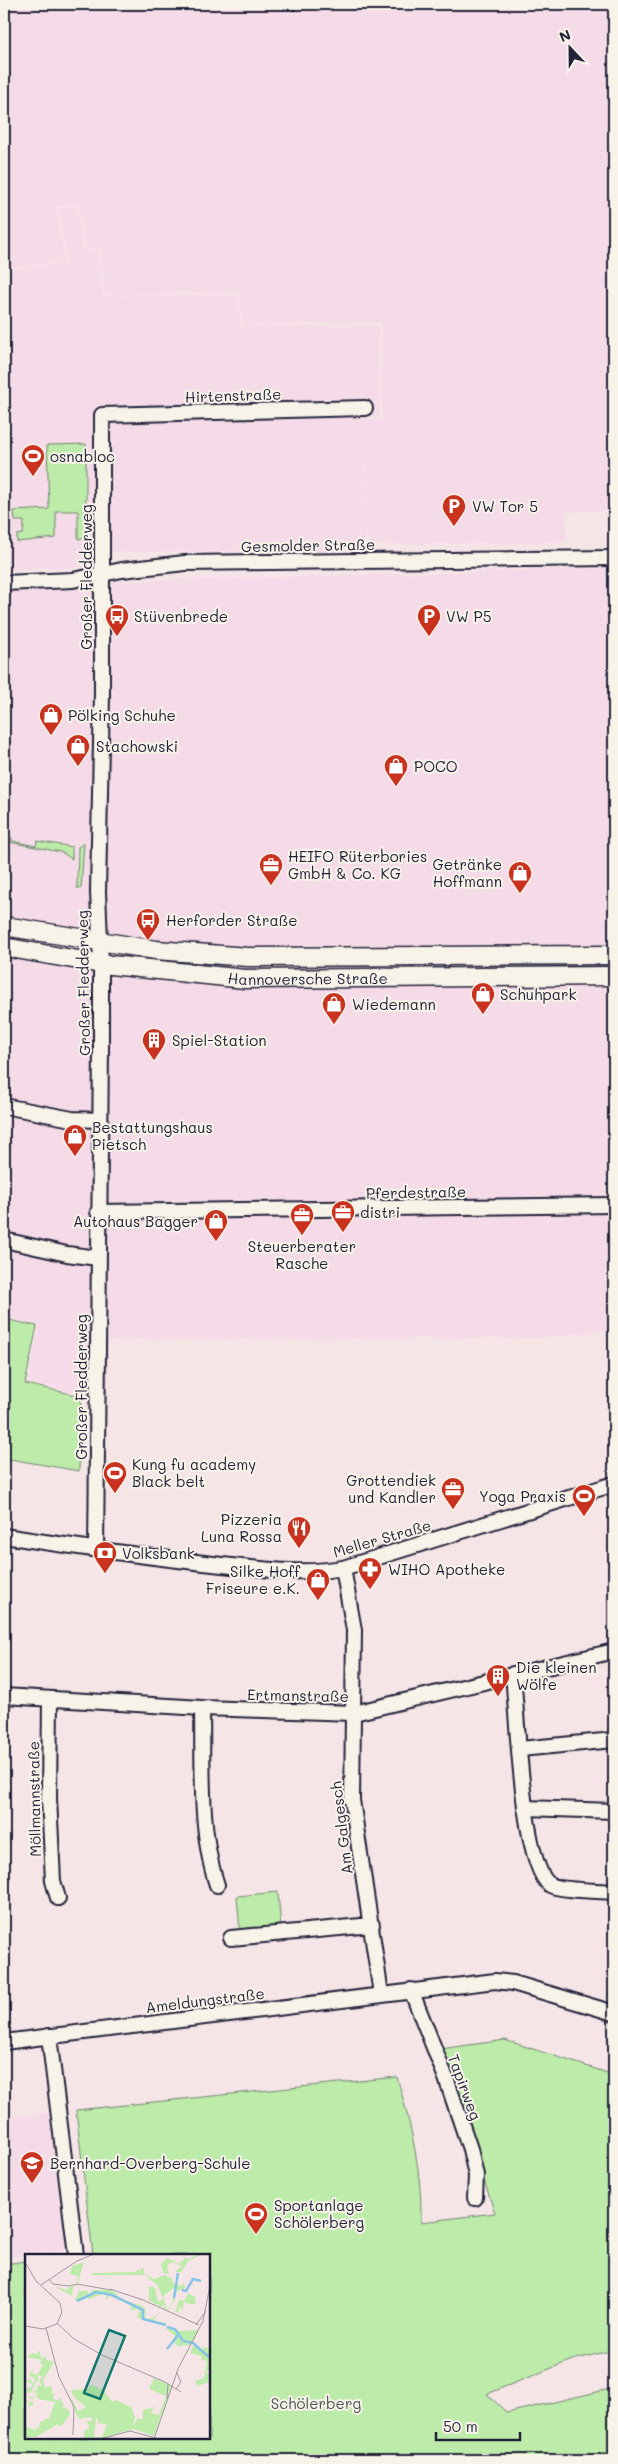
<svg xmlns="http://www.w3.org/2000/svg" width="618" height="2464" font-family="Mali,sans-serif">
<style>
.built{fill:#f5dbe7}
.green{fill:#bdeba9;stroke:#708672}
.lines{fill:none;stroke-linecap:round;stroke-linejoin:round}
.minor-casing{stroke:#22223b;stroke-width:18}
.major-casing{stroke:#22223b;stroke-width:21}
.minor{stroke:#f7f3e8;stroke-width:14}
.major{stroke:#f7f3e8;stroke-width:18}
.rail{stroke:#22223b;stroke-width:3;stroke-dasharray:8 4;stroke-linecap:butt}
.labels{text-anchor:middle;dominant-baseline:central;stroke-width:4;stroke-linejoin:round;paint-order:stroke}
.street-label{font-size:15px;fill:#22223b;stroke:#f7f3e8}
.poi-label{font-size:15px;fill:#22223b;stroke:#f7f3e8;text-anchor:start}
.park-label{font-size:15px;fill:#495456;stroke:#f7f3e8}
.inset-river{fill:none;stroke:#88c4e7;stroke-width:2.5}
.inset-road{fill:none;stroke:#a197a2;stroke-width:1}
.view{fill:#0f766e;fill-opacity:0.15;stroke:#0f766e;stroke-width:2.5}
.inset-edge{fill:none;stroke:#22223b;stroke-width:2.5}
</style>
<rect width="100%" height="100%" fill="#f6e5e7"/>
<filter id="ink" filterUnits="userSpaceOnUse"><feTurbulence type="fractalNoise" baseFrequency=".02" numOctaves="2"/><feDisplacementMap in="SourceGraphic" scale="10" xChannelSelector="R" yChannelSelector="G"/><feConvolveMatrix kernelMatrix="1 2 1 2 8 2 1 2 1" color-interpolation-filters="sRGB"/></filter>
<g filter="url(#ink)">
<g class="built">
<polygon points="4,4 614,4 614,510 566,512 566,542 367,545 364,439 366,551 87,552 86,562 80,567 4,570 4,271 67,262 58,208 77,206 84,251 98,249 103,296 239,294 240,326 379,326 380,416 363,417 363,419 382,419 381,323 242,325 240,292 105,295 100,248 86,250 78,204 56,207 65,261 4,269"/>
<polygon points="614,568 614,1330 539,1338 108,1340 108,1398 27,1383 40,1324 4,1317 4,588 129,581"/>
<polygon points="52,2112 69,2250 4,2257 4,2118"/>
</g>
<g class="green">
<polygon points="86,444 86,537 78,539 78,511 56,511 56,538 17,542 17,535 23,534 24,521 15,521 14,511 49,509 47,445"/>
<polygon points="4,837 12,838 12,841 36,846 37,841 72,847 72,859 61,852 4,841"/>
<polygon points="84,843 81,888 77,888 78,847"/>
<polygon points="4,1319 37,1326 25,1384 81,1396 79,1471 4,1458"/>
<polygon points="278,1892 281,1929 240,1932 237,1896"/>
<path d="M505,2040L614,2075V2350L572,2360L487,2394L507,2413L614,2388V2460H4V2264L26,2261V2438H209V2255H93L76,2110L397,2077C411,2126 422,2170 421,2222L495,2213L440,2049Z"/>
</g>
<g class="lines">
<g class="minor-casing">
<g id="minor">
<polyline points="4,583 73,580 122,570 185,563 614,558"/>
<polyline points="4,1106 72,1119 99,1120"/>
<polyline points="98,1212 614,1205"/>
<polyline points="4,1240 67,1254 98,1258"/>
<path d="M4,1536C76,1547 149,1557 222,1565C263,1569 302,1575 343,1568L614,1484"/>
<polyline points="96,1550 101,1050 101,964 98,892 102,694 102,415 365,408"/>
<polyline points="343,1568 354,1630 352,1800 381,1994"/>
<path d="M513,1674C517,1712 522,1866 550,1885C557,1890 603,1891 614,1892"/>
<polyline points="4,1696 202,1708 354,1713 614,1651"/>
<polyline points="50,1699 49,1798 53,1881 58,1898"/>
<path d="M202,1708C203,1765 199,1832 217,1885"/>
<polyline points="520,1749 614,1740"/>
<polyline points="525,1808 614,1811"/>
<polyline points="231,1938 372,1925"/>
<polyline points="411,1990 446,2078 470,2149 476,2175 475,2198"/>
<polyline points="49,2036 76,2255"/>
<polyline points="4,2042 495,1981 513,1983 614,2013"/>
</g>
</g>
<g class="major-casing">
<g id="major">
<polyline points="4,926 156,950 248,957 614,955"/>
<path id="s1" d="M4,947L101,964L245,979L614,976"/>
</g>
</g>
<use href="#minor" class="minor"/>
<use href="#major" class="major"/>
<polyline class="rail" points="294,4 294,11"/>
</g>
</g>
<defs>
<g id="stadium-pin" transform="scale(1.25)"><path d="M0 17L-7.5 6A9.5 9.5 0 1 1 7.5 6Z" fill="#c8321e" stroke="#f7f3e8"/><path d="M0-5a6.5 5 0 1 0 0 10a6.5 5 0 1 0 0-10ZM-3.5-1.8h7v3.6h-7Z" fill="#fff"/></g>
<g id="parking-pin" transform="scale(1.25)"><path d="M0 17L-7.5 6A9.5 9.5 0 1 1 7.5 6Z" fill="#c8321e" stroke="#f7f3e8"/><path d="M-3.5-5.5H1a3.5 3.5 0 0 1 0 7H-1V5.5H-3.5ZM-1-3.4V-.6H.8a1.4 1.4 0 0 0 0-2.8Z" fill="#fff"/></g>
<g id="bus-pin" transform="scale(1.25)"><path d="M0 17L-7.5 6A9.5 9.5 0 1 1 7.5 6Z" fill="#c8321e" stroke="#f7f3e8"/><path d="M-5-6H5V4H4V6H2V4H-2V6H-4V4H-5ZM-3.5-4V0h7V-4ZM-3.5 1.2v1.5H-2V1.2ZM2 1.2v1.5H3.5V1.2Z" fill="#fff"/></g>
<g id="shop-pin" transform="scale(1.25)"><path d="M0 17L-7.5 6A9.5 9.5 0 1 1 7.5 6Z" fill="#c8321e" stroke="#f7f3e8"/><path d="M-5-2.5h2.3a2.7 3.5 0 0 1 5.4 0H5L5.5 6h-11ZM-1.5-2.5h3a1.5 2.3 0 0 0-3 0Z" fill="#fff"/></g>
<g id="office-pin" transform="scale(1.25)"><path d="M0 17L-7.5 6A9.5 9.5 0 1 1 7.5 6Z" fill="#c8321e" stroke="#f7f3e8"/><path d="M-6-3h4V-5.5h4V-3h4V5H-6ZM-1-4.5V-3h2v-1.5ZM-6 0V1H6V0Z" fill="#fff"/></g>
<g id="building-pin" transform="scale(1.25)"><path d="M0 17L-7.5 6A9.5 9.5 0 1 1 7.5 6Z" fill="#c8321e" stroke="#f7f3e8"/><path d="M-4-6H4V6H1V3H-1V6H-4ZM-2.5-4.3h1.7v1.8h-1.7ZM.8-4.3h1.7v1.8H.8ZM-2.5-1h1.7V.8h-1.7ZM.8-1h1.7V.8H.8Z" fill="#fff"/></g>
<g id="restaurant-pin" transform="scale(1.25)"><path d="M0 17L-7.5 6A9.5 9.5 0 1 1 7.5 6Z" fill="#c8321e" stroke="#f7f3e8"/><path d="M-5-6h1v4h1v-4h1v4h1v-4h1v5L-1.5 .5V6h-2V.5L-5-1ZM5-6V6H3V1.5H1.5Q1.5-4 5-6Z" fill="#fff"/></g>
<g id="bank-pin" transform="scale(1.25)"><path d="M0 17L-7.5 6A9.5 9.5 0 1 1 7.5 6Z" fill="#c8321e" stroke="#f7f3e8"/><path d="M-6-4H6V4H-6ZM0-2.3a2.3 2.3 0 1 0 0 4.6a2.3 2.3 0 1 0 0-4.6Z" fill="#fff"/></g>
<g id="pharmacy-pin" transform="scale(1.25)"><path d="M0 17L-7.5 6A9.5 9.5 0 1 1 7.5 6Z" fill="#c8321e" stroke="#f7f3e8"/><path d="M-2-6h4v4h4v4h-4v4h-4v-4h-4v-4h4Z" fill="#fff"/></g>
<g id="school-pin" transform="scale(1.25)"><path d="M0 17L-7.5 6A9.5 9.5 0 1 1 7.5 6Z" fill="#c8321e" stroke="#f7f3e8"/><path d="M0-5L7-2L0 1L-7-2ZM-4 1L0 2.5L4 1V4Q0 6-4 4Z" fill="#fff"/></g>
</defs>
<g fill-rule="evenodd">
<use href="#stadium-pin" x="33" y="456"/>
<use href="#parking-pin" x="454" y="506"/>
<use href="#bus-pin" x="117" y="616"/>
<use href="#parking-pin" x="429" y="616"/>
<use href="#shop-pin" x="51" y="715"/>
<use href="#shop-pin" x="78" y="746"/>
<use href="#shop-pin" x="396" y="766"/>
<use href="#office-pin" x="271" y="865"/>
<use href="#shop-pin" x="520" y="873"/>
<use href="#bus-pin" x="148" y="920"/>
<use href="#shop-pin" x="483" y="994"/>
<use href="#shop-pin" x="334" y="1004"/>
<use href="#building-pin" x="154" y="1040"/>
<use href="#shop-pin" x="75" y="1136"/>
<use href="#office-pin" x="343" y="1212"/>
<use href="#office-pin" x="302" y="1215"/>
<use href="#shop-pin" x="216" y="1221"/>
<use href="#stadium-pin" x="115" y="1473"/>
<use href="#office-pin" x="453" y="1489"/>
<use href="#stadium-pin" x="584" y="1496"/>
<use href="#restaurant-pin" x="299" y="1528"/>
<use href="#bank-pin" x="105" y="1553"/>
<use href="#pharmacy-pin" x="370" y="1569"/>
<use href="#shop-pin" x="318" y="1580"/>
<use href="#building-pin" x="498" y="1676"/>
<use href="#school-pin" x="32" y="2163"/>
<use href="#stadium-pin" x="256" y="2214"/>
</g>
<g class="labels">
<g class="street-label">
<text transform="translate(233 395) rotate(-2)">Hirtenstraße</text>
<text transform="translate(308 545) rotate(-1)">Gesmolder Straße</text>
<text transform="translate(86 577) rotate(-90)">Großer Fledderweg</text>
<text stroke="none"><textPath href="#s1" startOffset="306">Hannoversche Straße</textPath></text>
<text transform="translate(83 983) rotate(-91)">Großer Fledderweg</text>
<text transform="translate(416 1192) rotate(-1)">Pferdestraße</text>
<text transform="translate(81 1387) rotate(-90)">Großer Fledderweg</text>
<text transform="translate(382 1538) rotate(-16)">Meller Straße</text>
<text transform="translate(298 1695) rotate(1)">Ertmanstraße</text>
<text transform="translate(34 1799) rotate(-91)">Möllmannstraße</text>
<text transform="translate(341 1828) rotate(-97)">Am Galgesch</text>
<text transform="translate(205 2000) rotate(-7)">Ameldungstraße</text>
<text transform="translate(465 2087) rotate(70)">Tapirweg</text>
</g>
<g class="poi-label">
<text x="50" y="456">osnabloc</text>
<text x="472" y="506">VW Tor 5</text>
<text x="134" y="616">Stüvenbrede</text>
<text x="446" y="616">VW P5</text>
<text x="68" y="715">Pölking Schuhe</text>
<text x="96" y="746">Stachowski</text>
<text x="414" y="766">POCO</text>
<text x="288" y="856">HEIFO Rüterbories<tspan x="288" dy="17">GmbH &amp; Co. KG</tspan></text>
<text x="502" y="864" text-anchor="end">Getränke<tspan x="502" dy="17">Hoffmann</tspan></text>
<text x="166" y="920">Herforder Straße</text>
<text x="500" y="994">Schuhpark</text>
<text x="352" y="1004">Wiedemann</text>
<text x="172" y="1040">Spiel-Station</text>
<text x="92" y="1127">Bestattungshaus<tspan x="92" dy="17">Pietsch</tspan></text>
<text x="360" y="1212">distri</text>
<text x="198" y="1221" text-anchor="end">Autohaus Bagger</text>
<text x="302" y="1246" text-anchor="middle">Steuerberater<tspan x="302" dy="17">Rasche</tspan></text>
<text x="132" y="1464">Kung fu academy<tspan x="132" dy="17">Black belt</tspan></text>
<text x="436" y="1480" text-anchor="end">Grottendiek<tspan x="436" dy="17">und Kandler</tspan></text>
<text x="566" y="1496" text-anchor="end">Yoga Praxis</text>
<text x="282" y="1519" text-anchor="end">Pizzeria<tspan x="282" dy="17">Luna Rossa</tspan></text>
<text x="122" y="1553">Volksbank</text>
<text x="388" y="1569">WIHO Apotheke</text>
<text x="300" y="1571" text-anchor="end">Silke Hoff<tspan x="300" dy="17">Friseure e.K.</tspan></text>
<text x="516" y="1667">Die kleinen<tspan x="516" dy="17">Wölfe</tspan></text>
<text x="50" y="2163">Bernhard-Overberg-Schule</text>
<text x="274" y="2205">Sportanlage<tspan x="274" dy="17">Schölerberg</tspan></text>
</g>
<g class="park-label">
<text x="316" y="2403">Schölerberg</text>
</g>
</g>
<g transform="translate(25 2254)">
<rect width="185" height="185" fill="#f6e5e7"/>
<path d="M172,0H178L163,7L156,18H150L157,12L146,8L142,12L144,19L139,20L136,10L142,4L154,10L160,4L165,5ZM59,8L52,31L48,33L47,42L29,32L41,36L52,29L53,22L45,20L47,12ZM116,14H118L119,17L118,19L129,25L140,21L146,24L149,30L157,32L158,28L160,34L152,37L149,48L141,58L138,51L133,55L134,50L128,51L129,48L124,47V33H130L133,48L138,45L133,32L121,21H66L71,16L69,19L110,18L114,15L116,18ZM149,34L148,48L142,56L138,42ZM68,36H87L95,44L113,51L116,46L114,51L120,54L119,60L121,54L120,65L128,64L136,57L128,66L141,69L112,64L115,55L105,56L107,51L85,42L81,46L82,41L77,40L64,45L59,43L53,48L50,46L54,37H63L64,41ZM163,39L170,43L171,49L167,51L159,48L157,58L155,51L153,59L150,58L154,46L159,47ZM140,73L155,77L174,76L165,91L153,92L147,86L150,82ZM169,90L175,96L179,94L176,92L185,95V114L181,119L185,120V128L172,132L170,127L179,124L182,107L176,106L177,102L165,99ZM15,97L16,105L21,102V106L29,108L18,126L20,134L24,132L33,130L25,132L28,136L26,140L30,139L28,144L31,147L35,144L39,151L37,153L43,155L45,161L35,173L33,170L11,183H0V172L9,176L14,173L15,168L24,164L30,148L13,145L11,141L7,147L9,150L3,153L5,149H0V146L6,149L8,144L5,145V142L8,144L13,138L8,139L9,135L11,138L13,131L17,132L14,126L18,123L13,121V129L11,127L6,138L4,140V136L0,142L3,133L6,134L7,130L3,128L0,126V125L3,127L5,124L8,130L10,125L4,121L8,115L7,119L12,121L18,111L14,108L17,106L2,103L8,99L14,101L12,98ZM129,124L147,132L129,182L109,175L74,185L59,184V177L65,173L61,167H68L66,163L54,165L47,150L46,143L53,157L61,153L48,142L46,136L63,135L65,131L73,133L74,137L76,133L87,148L91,146L106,153L110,163L108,172L112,165H118V156L127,154L129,150L127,156L131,151L126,159L134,161L141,142L124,135ZM71,164L74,167L72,169L82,170L77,183H69Z" fill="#bdeba9" fill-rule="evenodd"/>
<path class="inset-river" d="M157,36L161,37L168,25L176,27M149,44L153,19M52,47L71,38L87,41L118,56V65L141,71M142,73L150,75L158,87L168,89L185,104M142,95L154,80"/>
<path class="inset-road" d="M0,8L11,27L35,49L37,58L32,70M24,25L28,30L44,32L52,30L86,36M16,31L52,7L69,0M85,35L118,46L174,71M32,69L49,85L77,101L140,128L156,138M171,71L181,57M0,72L18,75L32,70M21,74L34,123L49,153L48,181M151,135L156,128L152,119M142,145L143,130M75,185L105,177L131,184M129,185L153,115L178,67L185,32"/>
<path class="view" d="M84,76L100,82L75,145L59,139Z"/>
<rect width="185" height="185" class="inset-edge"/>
</g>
<rect width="618" height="2464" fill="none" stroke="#f7f3e8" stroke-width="20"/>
<rect x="10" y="10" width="598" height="2444" fill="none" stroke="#22223b" stroke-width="2" filter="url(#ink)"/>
<g transform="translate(570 48) rotate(338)" stroke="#f7f3e8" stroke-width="4" paint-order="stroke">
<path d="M0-4L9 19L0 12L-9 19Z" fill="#22223b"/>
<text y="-8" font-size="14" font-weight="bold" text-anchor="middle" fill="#22223b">N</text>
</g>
<path d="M436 2432v8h84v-8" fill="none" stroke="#22223b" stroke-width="2.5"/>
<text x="443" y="2432" font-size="15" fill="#22223b" stroke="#f7f3e8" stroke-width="4" paint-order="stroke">50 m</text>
</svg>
